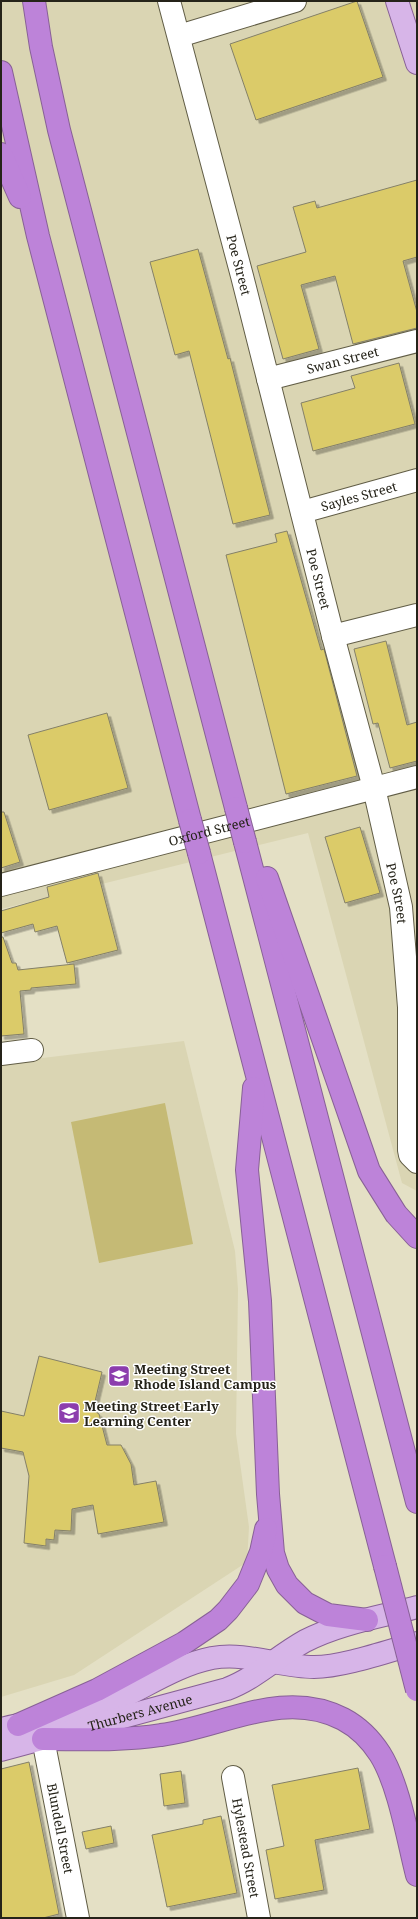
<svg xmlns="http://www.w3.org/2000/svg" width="418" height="1919" font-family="'Noto Serif',serif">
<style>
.built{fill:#dad5b3}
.green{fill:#c5ba75}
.building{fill:#dbcb69;stroke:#848068;filter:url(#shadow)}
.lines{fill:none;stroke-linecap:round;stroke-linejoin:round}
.minor-casing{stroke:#615d46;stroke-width:24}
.major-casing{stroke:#886196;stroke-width:24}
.highway-casing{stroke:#886196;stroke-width:24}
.minor{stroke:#fff;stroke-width:22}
.major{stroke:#d7b5e8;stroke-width:22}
.highway{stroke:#bd83d9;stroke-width:22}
.highway-bridge-casing{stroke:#886196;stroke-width:24;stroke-linecap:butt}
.highway-bridge{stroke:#bd83d9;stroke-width:22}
.labels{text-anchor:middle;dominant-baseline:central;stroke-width:3;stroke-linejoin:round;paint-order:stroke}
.street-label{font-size:13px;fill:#252319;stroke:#fff}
.poi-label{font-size:13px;font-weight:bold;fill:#252319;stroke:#fff;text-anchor:start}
</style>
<defs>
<filter id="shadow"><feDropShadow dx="3.5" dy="3.5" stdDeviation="0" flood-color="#0004"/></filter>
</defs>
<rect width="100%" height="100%" fill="#e4e0c5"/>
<g class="built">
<polygon points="1,1 417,1 417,1191 402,1183 308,833 1,909"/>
<polygon points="184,1041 235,1251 238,1289 236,1434 249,1527 247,1562 74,1675 1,1697 1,1063"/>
</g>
<polygon class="green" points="165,1103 193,1244 99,1263 71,1122"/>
<g class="building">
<polygon points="357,1 383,77 256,120 230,44"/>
<polygon points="417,180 417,257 403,261 417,312 417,328 353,344 335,276 301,285 319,349 283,359 257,266 306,252 293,207 315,201 317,208"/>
<polygon points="198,249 228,359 230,358 270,515 233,524 189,351 175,355 150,262"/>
<polygon points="399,363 415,424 313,451 301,403 355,388 351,376"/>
<polygon points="287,531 321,650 324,649 357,776 286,794 226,555 277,542 275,534"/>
<polygon points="386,641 407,725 417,722 417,761 390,768 378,723 373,724 354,649"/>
<polygon points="107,713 128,788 49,810 28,735"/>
<polygon points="1,812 4,812 20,862 1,868"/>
<polygon points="360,827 380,893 345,903 325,837"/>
<polygon points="98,873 118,950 67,963 57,926 35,932 33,924 1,933 1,911 49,897 47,887"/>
<polygon points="1,937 3,937 12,963 16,963 18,970 74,964 76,984 31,988 31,990 20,991 24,1034 1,1036"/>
<polygon points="39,1356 102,1372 93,1410 99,1414 107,1445 121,1445 131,1464 134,1485 156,1481 164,1522 98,1534 93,1505 72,1509 71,1531 55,1530 54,1540 46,1539 46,1546 24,1543 29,1476 23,1452 1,1448 1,1411 24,1416"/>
<polygon points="29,1762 59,1914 43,1918 1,1918 1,1769"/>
<polygon points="358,1768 370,1829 315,1840 324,1890 275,1899 266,1850 284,1846 272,1785"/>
<polygon points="181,1771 185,1803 164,1806 160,1774"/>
<polygon points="221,1816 237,1893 167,1907 152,1835 203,1824 203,1820"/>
<polygon points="111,1826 114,1843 86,1849 82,1832"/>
</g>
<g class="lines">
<g class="minor-casing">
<g id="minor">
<path id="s1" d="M169,1L242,276L333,636L374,788L401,907L409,1007V1150L410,1155L417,1162"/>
<polyline points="179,36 295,1"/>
<path id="s2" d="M268,379L417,341"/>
<path id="s3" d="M302,512L417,480"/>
<polyline points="333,636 417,615"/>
<path id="s4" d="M1,885L417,777"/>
<polyline points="1,1054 32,1050"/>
<path id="s5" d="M43,1739L78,1918"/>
<path id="s6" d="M233,1777L259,1918"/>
</g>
</g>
<g class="major-casing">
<g id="major">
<polyline points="397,1 417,63"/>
<path d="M1,1729C36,1720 73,1717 107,1704C141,1690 176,1665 212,1658C247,1652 280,1667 314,1667C343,1667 388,1651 417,1643"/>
<path id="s7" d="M1,1750L227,1689C256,1678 278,1656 305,1641C340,1623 380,1617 417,1607"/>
</g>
</g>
<g class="highway-casing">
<g id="highway">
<polyline points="34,1 41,47 59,130 236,808"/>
<polyline points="1,72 38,236 190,820"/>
<polyline points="1,154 20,197"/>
<polyline points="245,842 417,1502"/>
<polyline points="199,853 385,1566"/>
<polyline points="267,878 369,1171 396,1214 417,1237"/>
<polyline points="254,1088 247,1170 260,1301 268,1494 273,1553 278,1569 287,1585 305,1603 328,1615 367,1620"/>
<polyline points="18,1725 97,1690 184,1643 218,1620 228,1610 248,1584 261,1552 266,1529"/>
<path d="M43,1739C82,1739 122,1741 161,1735C222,1727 283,1688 343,1719C358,1727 371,1740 380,1754C399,1784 408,1840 417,1875"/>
</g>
</g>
<use href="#minor" class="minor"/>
<use href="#major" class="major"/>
<use href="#highway" class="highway"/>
<g class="highway-bridge-casing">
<g id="highway-bridge">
<polyline points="236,808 245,842"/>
<polyline points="190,820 199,853"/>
<polyline points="385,1566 417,1690"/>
</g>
</g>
<use href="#highway-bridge" class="highway-bridge"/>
</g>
<defs>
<g id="school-square" transform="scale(1.15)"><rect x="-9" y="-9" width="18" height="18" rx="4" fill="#8c3dad" stroke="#fff"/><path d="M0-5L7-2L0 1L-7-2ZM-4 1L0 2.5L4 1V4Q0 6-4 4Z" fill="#fff"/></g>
</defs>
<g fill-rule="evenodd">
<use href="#school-square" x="119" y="1376"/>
<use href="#school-square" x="69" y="1413"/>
</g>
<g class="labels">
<g class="street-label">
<text stroke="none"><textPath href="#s1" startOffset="273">Poe Street</textPath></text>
<text stroke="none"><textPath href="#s2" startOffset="77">Swan Street</textPath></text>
<text stroke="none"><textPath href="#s3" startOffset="59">Sayles Street</textPath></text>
<text stroke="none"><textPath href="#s1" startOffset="597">Poe Street</textPath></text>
<text stroke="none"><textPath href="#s4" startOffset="215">Oxford Street</textPath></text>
<text stroke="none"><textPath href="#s1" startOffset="921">Poe Street</textPath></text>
<text stroke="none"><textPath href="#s7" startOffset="144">Thurbers Avenue</textPath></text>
<text stroke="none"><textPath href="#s5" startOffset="91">Blundell Street</textPath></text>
<text stroke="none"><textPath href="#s6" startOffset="72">Hylestead Street</textPath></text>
</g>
<g class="poi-label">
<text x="134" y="1369">Meeting Street<tspan x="134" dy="15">Rhode Island Campus</tspan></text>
<text x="84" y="1406">Meeting Street Early<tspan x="84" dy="15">Learning Center</tspan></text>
</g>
</g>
<rect width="418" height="1919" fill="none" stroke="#252319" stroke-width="4"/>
</svg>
